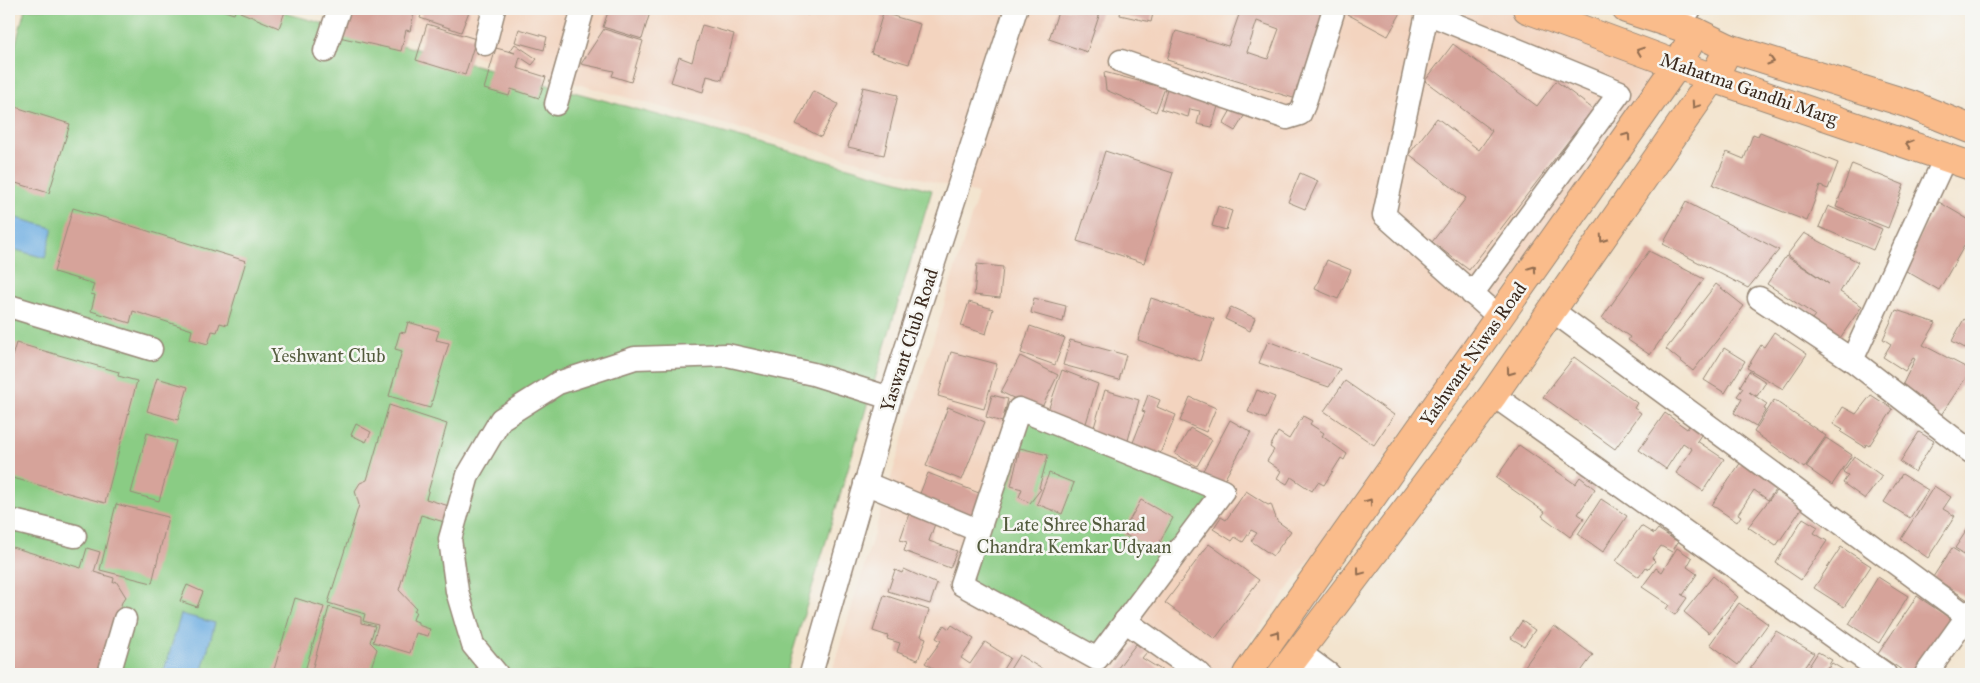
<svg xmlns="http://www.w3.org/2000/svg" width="1980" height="683" font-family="'IM FELL Great Primer',serif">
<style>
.built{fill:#f3d4bf}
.green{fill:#8acc84;stroke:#627b51}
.water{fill:#6fafe2;stroke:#556c80}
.building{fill:#d6a39a;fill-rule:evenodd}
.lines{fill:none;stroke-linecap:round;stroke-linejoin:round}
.minor-casing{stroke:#978776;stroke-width:25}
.major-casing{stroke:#978776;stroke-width:30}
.minor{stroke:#fff;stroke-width:22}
.major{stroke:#fabc8b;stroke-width:28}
.oneway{stroke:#916c4f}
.labels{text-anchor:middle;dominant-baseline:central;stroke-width:5;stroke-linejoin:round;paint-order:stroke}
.street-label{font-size:19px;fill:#3b2a1e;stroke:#f6f6f2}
.park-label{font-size:19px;fill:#535b3d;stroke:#f6f6f2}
</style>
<rect width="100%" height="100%" fill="#f6f6f2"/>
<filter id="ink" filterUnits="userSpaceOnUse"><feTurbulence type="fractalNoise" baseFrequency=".02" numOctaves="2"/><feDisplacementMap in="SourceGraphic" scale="10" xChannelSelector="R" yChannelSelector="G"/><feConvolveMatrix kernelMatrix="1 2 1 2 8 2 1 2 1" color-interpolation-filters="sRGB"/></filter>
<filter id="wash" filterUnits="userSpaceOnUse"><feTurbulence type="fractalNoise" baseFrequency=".0096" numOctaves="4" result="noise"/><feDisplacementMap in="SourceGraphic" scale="20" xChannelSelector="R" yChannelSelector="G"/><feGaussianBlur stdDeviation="1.12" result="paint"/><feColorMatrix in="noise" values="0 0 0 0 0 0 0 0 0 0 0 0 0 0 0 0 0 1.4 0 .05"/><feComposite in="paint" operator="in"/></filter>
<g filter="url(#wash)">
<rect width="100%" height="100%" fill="#f3e4ce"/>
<polygon class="built" points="304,9 1513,9 1668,69 1226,674 831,674 978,194"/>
<g class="green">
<polygon points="25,9 270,9 932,190 786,674 9,674 9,69"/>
<polygon points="1019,409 1223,491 1097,659 961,584"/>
</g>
<g class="water">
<polygon points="9,216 53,228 45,258 9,248"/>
<polygon points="181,614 215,623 201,674 163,674"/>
</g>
<g id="blocks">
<g class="building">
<polygon points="218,9 236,9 234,14"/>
<polygon points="241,9 286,9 279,28 240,12"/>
<polygon points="345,9 415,9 410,31 406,30 401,51 339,37"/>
<polygon points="423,9 470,9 461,32 420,18"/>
<polygon points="550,9 568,9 567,14"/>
<polygon points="609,9 651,9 642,39 603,27"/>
<polygon points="786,9 809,9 808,15"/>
<polygon points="1059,9 1101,10 1087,52 1049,39"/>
<polygon points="1121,9 1154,9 1151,22 1120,15"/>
<path d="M1241,9H1338L1310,103L1167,60L1176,31L1228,46ZM1257,21L1279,29L1268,59L1247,52Z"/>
<polygon points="1349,9 1403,9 1388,36 1347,14"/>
<polygon points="883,13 920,24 909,64 871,53"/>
<polygon points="427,24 476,39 465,75 416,60"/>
<polygon points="702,25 734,34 722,80 707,76 703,92 671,82 679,57 692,62"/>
<polygon points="519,29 547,37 544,50 515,42"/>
<polygon points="604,29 643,41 631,82 612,76 614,71 581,64"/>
<polygon points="515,44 537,59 532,65 520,57 517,68 546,77 539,98 511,89 509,96 484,89 496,48 515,53 510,51"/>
<polygon points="1453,44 1537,106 1556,81 1593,109 1469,270 1432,242 1466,198 1409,154 1437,118 1479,150 1492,131 1425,81"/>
<polygon points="1104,72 1165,88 1156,112 1106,90"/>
<polygon points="1170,79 1221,96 1212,127 1197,124 1200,111 1190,109 1188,117 1161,109"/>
<polygon points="863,87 898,95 884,155 848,147"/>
<polygon points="813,91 838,104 821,137 796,124"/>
<polygon points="1236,101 1250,106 1235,131 1223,124"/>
<polygon points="9,105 70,124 49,193 9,181"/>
<polygon points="1760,132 1838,163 1828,189 1820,186 1807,221 1713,185 1727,152 1744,159 1753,134 1758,136"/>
<polygon points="1105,151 1173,173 1144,263 1077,241"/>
<polygon points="1852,164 1904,185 1888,228 1836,207"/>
<polygon points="1300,173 1318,181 1305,209 1288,202"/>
<polygon points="1686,202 1779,250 1748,288 1663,244"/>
<polygon points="1939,202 1971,221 1971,234 1939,290 1901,268"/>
<polygon points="1218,206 1232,211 1226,230 1212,226"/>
<polygon points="1828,206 1882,229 1873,250 1819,227"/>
<polygon points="73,208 246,261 227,325 220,323 217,332 212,331 208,344 190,339 192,330 133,311 130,323 91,311 95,295 91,294 94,284 54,272"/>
<polygon points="1804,233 1858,262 1840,292 1862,306 1838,341 1809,323 1815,315 1767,284 1786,256 1829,284 1787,255"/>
<polygon points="1649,251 1704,279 1650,355 1628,340 1630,337 1602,318"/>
<polygon points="1327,260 1351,270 1338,299 1315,289"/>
<polygon points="977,264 1003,267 1000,298 974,295"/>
<polygon points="1716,284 1744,306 1693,371 1666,349"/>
<polygon points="1034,298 1066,306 1063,322 1031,313"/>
<polygon points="1151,298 1214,319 1200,361 1138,340"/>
<polygon points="969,302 993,309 986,334 961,326"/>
<polygon points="1231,307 1255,318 1250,331 1225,319"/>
<polygon points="1896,310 1936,323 1923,345 1971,370 1939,418 1899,392 1915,359 1913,358 1905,371 1883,357 1891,344 1883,339"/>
<polygon points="1971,313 1971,336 1965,348 1952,341 1964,319 1967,321"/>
<polygon points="408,322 439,331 436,340 449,343 430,408 389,396 402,351 395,349 400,332 405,333"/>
<polygon points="1030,326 1065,338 1055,365 1021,353"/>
<polygon points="1774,332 1807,354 1783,389 1747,368 1761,345 1764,347"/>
<polygon points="1070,340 1126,355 1119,380 1063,365"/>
<polygon points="1268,341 1340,369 1329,387 1259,363"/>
<polygon points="16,343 119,372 118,376 137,381 105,503 9,477 9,367"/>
<polygon points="1724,348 1745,361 1725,393 1704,380"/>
<polygon points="951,352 997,364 984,409 938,396"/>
<polygon points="1020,356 1058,375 1040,411 1001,392"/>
<polygon points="1574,357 1637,403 1634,408 1641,413 1615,449 1543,397"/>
<polygon points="1062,370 1098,384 1083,433 1045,419"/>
<polygon points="1749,371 1766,382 1757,396 1749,392 1767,404 1764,409 1766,410 1756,426 1734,413 1742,399 1737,396 1743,388 1740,386"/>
<polygon points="157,378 188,387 178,420 147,411"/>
<polygon points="1345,381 1394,415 1374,445 1324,411"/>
<polygon points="1105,390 1139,400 1127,444 1092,434"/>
<polygon points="1257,390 1275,397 1266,419 1248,412"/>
<polygon points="992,395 1008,399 1002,422 986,417"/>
<polygon points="1148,395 1160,400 1157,407 1176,415 1159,456 1132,445 1145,412 1142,411"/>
<polygon points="1871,395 1893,409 1869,446 1866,444 1865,447 1841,432 1843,430 1833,424 1843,407 1856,414"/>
<polygon points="1190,397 1216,408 1206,432 1180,421"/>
<polygon points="1774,400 1826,436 1804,468 1754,432"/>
<polygon points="389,405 447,424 426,499 449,506 444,522 421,515 399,590 416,608 414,611 416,611 413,620 418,622 418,625 430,629 428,636 416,633 410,653 373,642 378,625 363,621 365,614 328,603 359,505 355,491 360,483 367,480"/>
<polygon points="948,407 985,422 962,480 926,466"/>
<polygon points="1665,413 1687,429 1690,424 1703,432 1697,441 1724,459 1703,491 1676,473 1692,449 1683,443 1666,469 1639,450"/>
<polygon points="1303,416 1312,421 1310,424 1324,433 1322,436 1347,454 1344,460 1341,458 1324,485 1318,482 1312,491 1291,477 1287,484 1277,478 1281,471 1267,461 1274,450 1270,447 1278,432 1289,439"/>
<polygon points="1230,420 1251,432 1219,489 1199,478"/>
<polygon points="356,424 371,432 366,442 351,435"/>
<polygon points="1190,428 1212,440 1197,466 1175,454"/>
<polygon points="1919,432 1934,441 1915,472 1900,462"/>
<polygon points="147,433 176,441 159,501 131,493"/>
<polygon points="1826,438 1852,455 1832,485 1806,467"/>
<polygon points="1519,445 1575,484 1580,477 1595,489 1578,514 1584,518 1570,537 1542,516 1545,512 1496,478"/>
<polygon points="1020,448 1048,455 1039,488 1041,489 1030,503 1019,497 1022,489 1011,486"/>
<polygon points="1854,456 1882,476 1865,499 1843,483 1848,475 1843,472"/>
<polygon points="1743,459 1780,483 1768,500 1754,490 1738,514 1741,516 1737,522 1712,505"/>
<polygon points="928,473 984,495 975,518 919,496"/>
<polygon points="1049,473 1074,483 1062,514 1037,504"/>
<polygon points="1902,474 1928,490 1910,518 1884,502"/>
<polygon points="1934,486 1951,497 1943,509 1955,516 1928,558 1901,539"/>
<polygon points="1246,491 1268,505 1271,504 1277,521 1291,531 1273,556 1251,541 1257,533 1251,530 1243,542 1235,537 1232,541 1213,529 1221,517 1226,520"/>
<polygon points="1776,491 1802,508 1776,546 1748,527"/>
<polygon points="1601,499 1627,516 1603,552 1578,534"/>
<polygon points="1141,500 1173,518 1155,551 1122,533"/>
<polygon points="116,504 168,517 152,583 100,570"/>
<polygon points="911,508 937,518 929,541 957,551 950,568 904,551 907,542 900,540"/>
<polygon points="1803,518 1818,527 1814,533 1827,541 1801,580 1776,563"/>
<polygon points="1971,524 1971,558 1955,548"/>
<polygon points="1641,526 1654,534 1658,529 1678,542 1672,552 1661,546 1652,558 1655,561 1649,569 1646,567 1639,577 1616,561"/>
<polygon points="1209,544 1259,580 1215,639 1165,603"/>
<polygon points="9,546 81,568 87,548 100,552 94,572 114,578 113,583 116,581 126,597 122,602 100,674 9,674"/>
<polygon points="1841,547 1871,566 1844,607 1814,588"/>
<polygon points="1677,548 1692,558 1687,567 1697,574 1683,595 1681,594 1687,598 1675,615 1666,609 1669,605 1642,587 1656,568 1662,572"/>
<polygon points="1952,548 1971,560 1971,595 1968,600 1933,577"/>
<polygon points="904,569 937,584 930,604 888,591 895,570 902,573"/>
<polygon points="1713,576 1738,597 1709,633 1684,612"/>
<polygon points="1878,577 1908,596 1879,643 1849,624"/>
<polygon points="187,585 203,592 197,607 180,601"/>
<polygon points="884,595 929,610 921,636 926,638 918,660 897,652 900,643 887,639 888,636 873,631"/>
<polygon points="1917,596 1951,619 1914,674 1908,674 1878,654"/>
<polygon points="295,598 324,607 304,674 287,674 274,670"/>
<polygon points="1739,603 1768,624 1738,665 1710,644"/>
<polygon points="329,607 361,617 361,623 375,626 370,642 377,649 369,674 311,674"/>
<polygon points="1522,621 1535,630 1524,646 1511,638"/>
<polygon points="944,625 949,629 952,625 974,639 961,658 970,664 985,642 1010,658 1000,674 941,674 925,663 941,641 936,638"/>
<polygon points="1554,626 1593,655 1579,674 1519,674"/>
<polygon points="1776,631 1814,653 1800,674 1759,674 1750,668"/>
<polygon points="1136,644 1147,652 1142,658 1168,674 1111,674 1114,673"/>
<polygon points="1818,652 1832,660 1823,674 1804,674"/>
<polygon points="1019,655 1047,672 1046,674 1007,674"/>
<polygon points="1832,663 1850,674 1824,674"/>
</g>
</g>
</g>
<g filter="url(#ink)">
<use href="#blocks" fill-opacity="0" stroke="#978776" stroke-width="1"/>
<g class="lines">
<g class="minor-casing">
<g id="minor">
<polyline points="1428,9 1384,215 1499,317"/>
<polyline points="1427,13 1620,92 1472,294"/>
<polyline points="1678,26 1690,9"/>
<polyline points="485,44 494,9"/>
<polyline points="325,51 339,9"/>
<polyline points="1121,61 1287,118 1300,114 1304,105 1334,9"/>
<polyline points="556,104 583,9"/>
<polyline points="1759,298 1852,360 1971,452"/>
<polyline points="9,306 151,349"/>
<polyline points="1553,311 1967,616"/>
<polyline points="1852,360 1946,156"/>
<polyline points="1493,395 1885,674"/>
<polygon points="1019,409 1223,491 1097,659 961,584"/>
<polyline points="865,483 977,530"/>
<polyline points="9,520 75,536"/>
<polyline points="1125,621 1200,674"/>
<polyline points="1299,652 1329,674"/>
<polyline points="109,674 125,619"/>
<polyline points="497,674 473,645 457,591 450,539 468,475 501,419 558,383 635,358 727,355 813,374 890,398"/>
<polyline points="811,674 890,398 1016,9"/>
<polyline points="1926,674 1971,611"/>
</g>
</g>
<g class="major-casing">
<g id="major">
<polyline points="1527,9 1713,78 1971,166"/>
<polyline points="1626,9 1696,32 1729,48 1909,104 1971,129"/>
<polyline points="1247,674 1677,65 1696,32"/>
<polyline points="1282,674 1493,395 1713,78 1729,48"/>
</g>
</g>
<use href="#minor" class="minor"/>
<use href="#major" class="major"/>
</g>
<defs><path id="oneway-chevron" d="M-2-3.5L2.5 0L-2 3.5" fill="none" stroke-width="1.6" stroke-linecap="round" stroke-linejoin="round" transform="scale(1.25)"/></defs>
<g class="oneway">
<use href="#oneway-chevron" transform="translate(1640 51) rotate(-159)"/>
<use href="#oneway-chevron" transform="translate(1771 61) rotate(17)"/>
<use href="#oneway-chevron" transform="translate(1695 105) rotate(124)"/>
<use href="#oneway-chevron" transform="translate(1627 136) rotate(-55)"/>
<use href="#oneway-chevron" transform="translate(1909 144) rotate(-162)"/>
<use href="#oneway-chevron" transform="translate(1603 239) rotate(124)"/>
<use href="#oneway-chevron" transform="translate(1533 269) rotate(-55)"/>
<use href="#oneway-chevron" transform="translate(1510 372) rotate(126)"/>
<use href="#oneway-chevron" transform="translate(1369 502) rotate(-55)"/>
<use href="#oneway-chevron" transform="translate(1360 572) rotate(127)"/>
<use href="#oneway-chevron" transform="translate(1276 634) rotate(-55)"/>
</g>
</g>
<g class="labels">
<g class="street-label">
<text transform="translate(1749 89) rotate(19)">Mahatma Gandhi Marg</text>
<text transform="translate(909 340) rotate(-72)">Yaswant Club Road</text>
<text transform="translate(1473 354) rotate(-55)">Yashwant Niwas Road</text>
</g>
<g class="park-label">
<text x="328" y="355">Yeshwant Club</text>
<text x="1074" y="524">Late Shree Sharad<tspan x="1074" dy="22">Chandra Kemkar Udyaan</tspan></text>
</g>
</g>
<rect width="1980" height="683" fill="none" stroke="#f6f6f2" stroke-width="30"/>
</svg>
